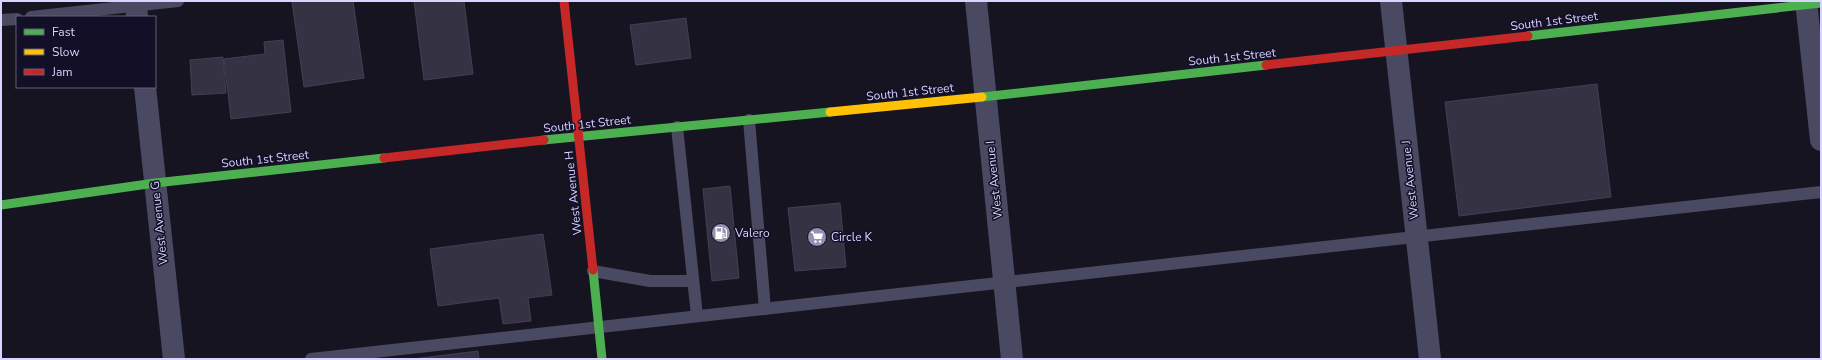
<svg xmlns="http://www.w3.org/2000/svg" width="1822" height="360" font-family="'Nunito Sans',sans-serif">
<style>
.building{fill:#343243;stroke:#433f54}
.lines{fill:none;stroke-linecap:round;stroke-linejoin:round}
.lane{stroke:#4a4962;stroke-width:12}
.street{stroke:#4a4962;stroke-width:22}
.fast{stroke:#4caf50;stroke-width:9}
.slow{stroke:#ffc107;stroke-width:9}
.jam{stroke:#c62828;stroke-width:9}
.labels{text-anchor:middle;dominant-baseline:central;stroke-width:3;stroke-linejoin:round;paint-order:stroke}
.street-label{font-size:12px;fill:#d9d4ff;stroke:#130f26}
.poi-label{font-size:12px;fill:#d9d4ff;stroke:#130f26;text-anchor:start}
</style>
<rect width="100%" height="100%" fill="#161421"/>
<g class="building">
<polygon points="301,1 353,1 364,78 304,87 292,2"/>
<polygon points="414,1 464,1 473,74 424,80"/>
<polygon points="686,18 691,58 636,65 630,25"/>
<polygon points="283,40 291,112 231,119 224,59 265,54 264,42"/>
<polygon points="223,57 226,93 192,95 190,60"/>
<polygon points="1597,84 1611,197 1459,216 1445,102"/>
<polygon points="730,186 739,278 712,281 703,189"/>
<polygon points="840,203 846,267 795,271 788,208"/>
<polygon points="543,234 552,295 528,298 531,321 503,324 499,298 438,306 430,249"/>
<polygon points="478,351 479,359 413,359"/>
</g>
<g class="lines">
<g class="lane">
<polyline points="31,17 178,1"/>
<polyline points="1,20 17,19"/>
<polyline points="749,120 765,309"/>
<polyline points="677,127 697,316"/>
<polyline points="593,271 650,281 693,281"/>
<polyline points="311,359 1821,192"/>
</g>
<g class="street">
<polyline points="136,1 137,17"/>
<polyline points="976,1 1012,359"/>
<polyline points="1391,1 1430,359"/>
<polyline points="1806,1 1821,140"/>
<polyline points="145,87 174,359"/>
</g>
<g class="fast">
<polyline points="1528,36 1821,3"/>
<polyline points="982,97 1266,65"/>
<polyline points="544,140 830,112"/>
<polyline points="1,205 155,183 384,158"/>
<polyline points="593,270 602,359"/>
</g>
<polyline class="slow" points="830,112 982,97"/>
<g class="jam">
<polyline points="564,1 593,270"/>
<polyline points="1266,65 1528,36"/>
<polyline points="384,158 544,140"/>
</g>
</g>
<defs>
<g id="fuel-disc" transform="scale(1)"><circle r="9.5" fill="#9591b1" stroke="#130f26"/><path d="M-5.5-6h7V0h2V4h1.3V-2.5L3-4.5l.8-.8L6-3V5H2.5V1h-1V6h-7ZM-4.2-4.7v3.2H.2V-4.7Z" fill="#fff"/></g>
<g id="supermarket-disc" transform="scale(1)"><circle r="9.5" fill="#9591b1" stroke="#130f26"/><path d="M-6-5.5h2.5l.6 2H6L4.5 2H-2.5L-4.4-4H-6ZM-1.5 3.2a1.3 1.3 0 1 0 .1 0ZM3 3.2a1.3 1.3 0 1 0 .1 0Z" fill="#fff"/></g>
</defs>
<g fill-rule="evenodd">
<use href="#fuel-disc" x="721" y="233"/>
<use href="#supermarket-disc" x="817" y="237"/>
</g>
<g class="labels">
<g class="street-label">
<text transform="translate(1554 21) rotate(-7)">South 1st Street</text>
<text transform="translate(1232 57) rotate(-6)">South 1st Street</text>
<text transform="translate(910 92) rotate(-6)">South 1st Street</text>
<text transform="translate(587 124) rotate(-6)">South 1st Street</text>
<text transform="translate(265 159) rotate(-6)">South 1st Street</text>
<text transform="translate(994 180) rotate(-96)">West Avenue I</text>
<text transform="translate(1410 180) rotate(-96)">West Avenue J</text>
<text transform="translate(573 193) rotate(-96)">West Avenue H</text>
<text transform="translate(159 223) rotate(-96)">West Avenue G</text>
</g>
<g class="poi-label">
<text x="735" y="233">Valero</text>
<text x="831" y="237">Circle K</text>
</g>
</g>
<rect width="1822" height="360" fill="none" stroke="#d9d4ff" stroke-width="4"/>
<rect x="16" y="16" width="140" height="72" fill="#130f26" stroke="#625e7d"/>
<rect x="24" y="29" width="20" height="6" fill="#4caf50" stroke="#625e7d"/>
<text x="52" y="36" font-size="12" fill="#d9d4ff">Fast</text>
<rect x="24" y="49" width="20" height="6" fill="#ffc107" stroke="#625e7d"/>
<text x="52" y="56" font-size="12" fill="#d9d4ff">Slow</text>
<rect x="24" y="69" width="20" height="6" fill="#c62828" stroke="#625e7d"/>
<text x="52" y="76" font-size="12" fill="#d9d4ff">Jam</text>
</svg>
